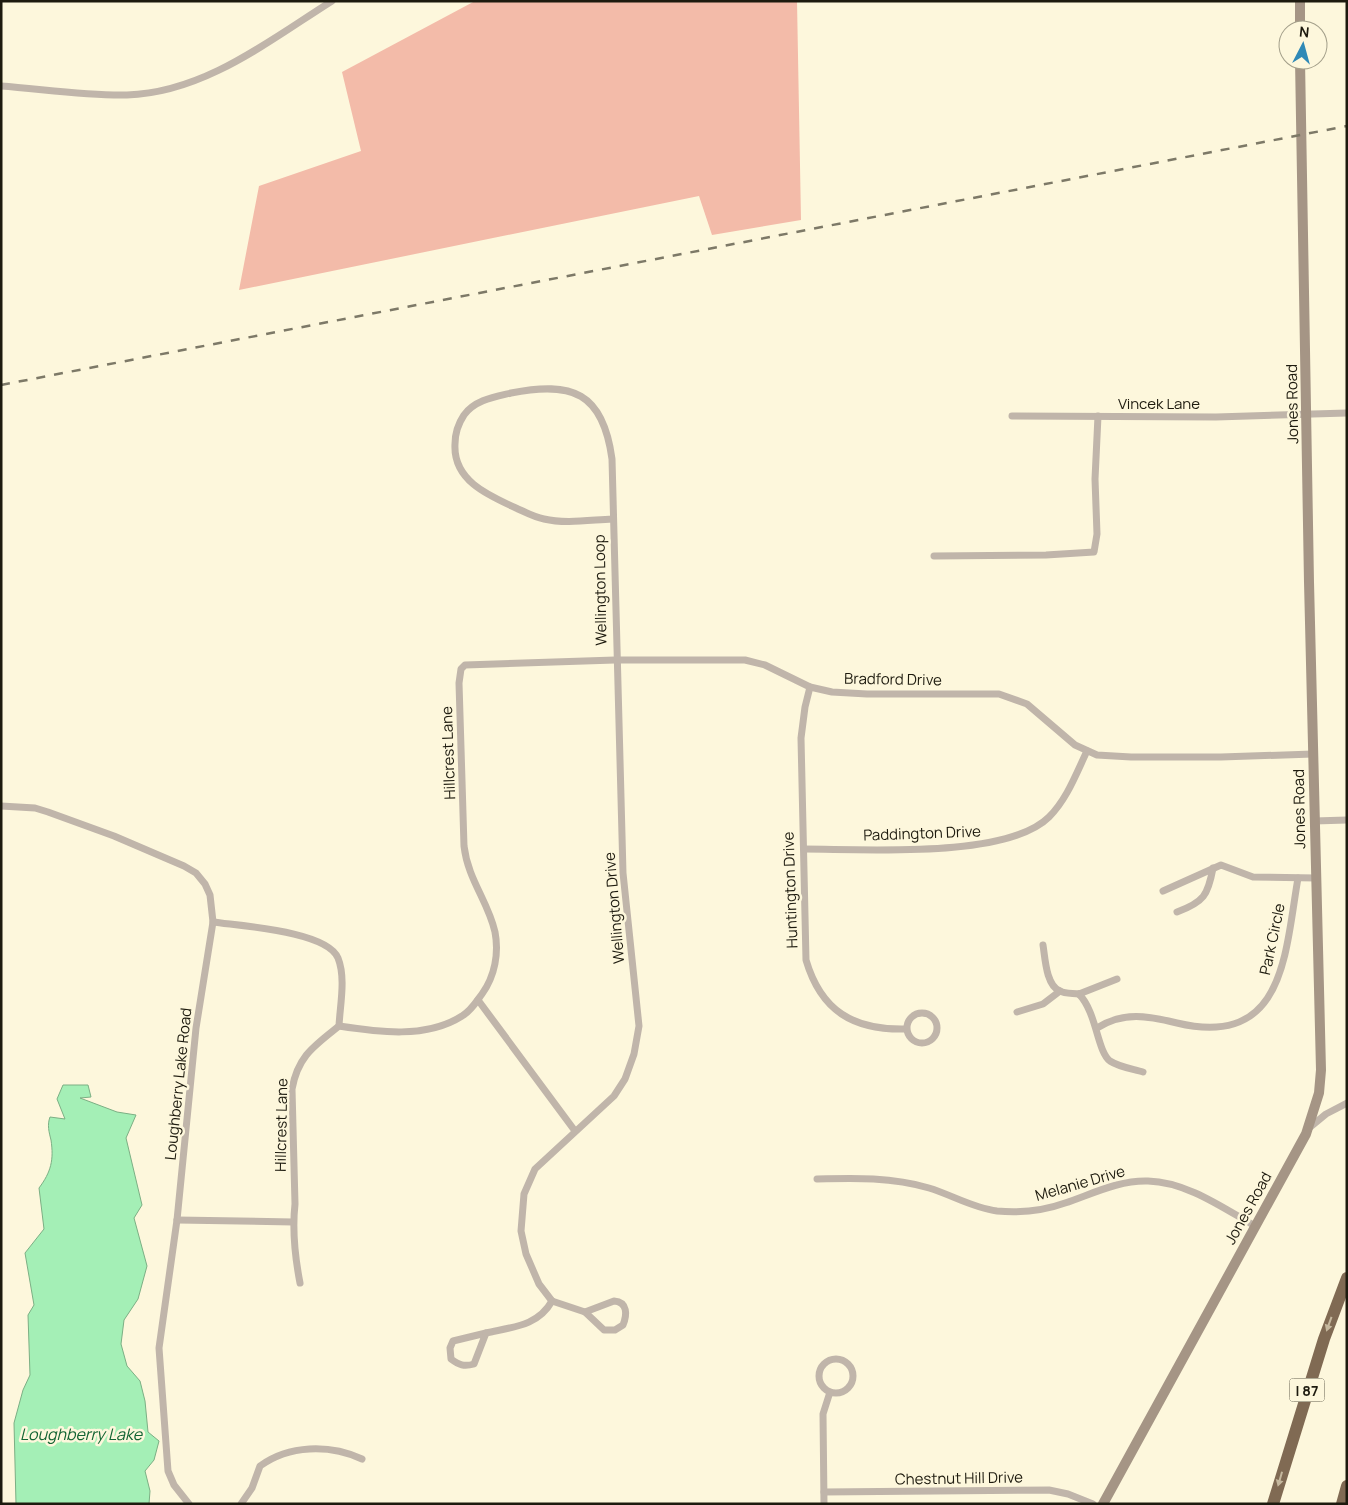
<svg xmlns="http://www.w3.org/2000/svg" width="1348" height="1505" font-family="Manrope,sans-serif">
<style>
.green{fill:#f3bba9}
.water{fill:#a4efb6;stroke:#7caf84}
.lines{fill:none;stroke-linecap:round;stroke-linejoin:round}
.street{stroke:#c0b5aa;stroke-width:7}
.secondary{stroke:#a59585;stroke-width:10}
.highway{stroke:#806a53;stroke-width:12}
.rail{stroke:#7d7967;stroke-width:2.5;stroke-dasharray:9 9;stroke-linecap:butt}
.oneway{fill:#c5b89e}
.labels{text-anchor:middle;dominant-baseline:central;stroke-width:5;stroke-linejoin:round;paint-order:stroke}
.shield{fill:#fdf7dc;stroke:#605c4c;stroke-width:1}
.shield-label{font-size:14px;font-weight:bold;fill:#1d1a0e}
.street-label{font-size:15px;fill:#1d1a0e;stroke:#fdf7dc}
.water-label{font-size:16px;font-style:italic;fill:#126432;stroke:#fdf7dc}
</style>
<rect width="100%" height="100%" fill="#fdf7dc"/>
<polygon class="green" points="475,1 797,1 801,220 712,235 699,196 239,290 259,186 361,151 342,72"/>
<path class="water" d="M63,1085H88L91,1097L80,1098L117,1112L136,1115L126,1138L142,1205L134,1218L147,1266L138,1299L124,1320L121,1344L127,1366L140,1381L145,1401L148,1432L159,1441L154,1460L145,1471L150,1491L149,1504H16L14,1423L23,1390L30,1375L28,1315L34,1305L25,1253L44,1229L39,1188C51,1172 54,1160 51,1140C49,1132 47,1125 50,1117L65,1119L57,1099Z"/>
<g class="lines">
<g class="street">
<path d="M1,86C42,89 86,96 127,95C204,93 270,40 332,1"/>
<polyline points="1012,416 1216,417 1347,413"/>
<polyline points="934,556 1046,555 1094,552 1097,534 1095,479 1098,416"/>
<path d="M810,687L805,707L801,738L806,960C821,1011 853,1030 905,1029"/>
<polyline points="1,806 35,808 48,812 114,836 184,866 196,873 205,884 210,895 213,922 196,1028 177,1220 159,1348 168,1471 174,1485 189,1504"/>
<polyline points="1314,821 1347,820"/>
<path d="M804,849C863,849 1007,859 1049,817C1067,799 1076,774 1087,751"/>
<polyline points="1163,891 1221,865 1253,877 1316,878"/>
<path d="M1177,912C1204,902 1208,895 1213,868"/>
<path d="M213,922C240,926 327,931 338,958C346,978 340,1005 339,1026"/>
<path d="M1043,945C1045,957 1046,986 1060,991C1065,994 1073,993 1079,994"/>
<path d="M1079,994C1097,1013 1097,1051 1110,1061C1119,1067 1133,1069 1143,1072"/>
<polyline points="1079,994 1117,979"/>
<polyline points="478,1000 575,1131"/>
<polyline points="1017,1012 1043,1004 1060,991"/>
<circle cx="922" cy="1028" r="15"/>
<path d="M1097,1028C1124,1011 1148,1016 1177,1023C1285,1049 1285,953 1298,878"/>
<polyline points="1309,1128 1326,1114 1347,1103"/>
<path d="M817,1179C855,1178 892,1177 929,1188C952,1195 973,1208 997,1211C1020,1213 1043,1211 1065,1203C1092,1194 1119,1180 1148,1181C1187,1182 1223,1208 1255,1226"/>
<polyline points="177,1220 293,1222"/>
<path d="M300,1283C295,1257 292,1231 295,1204L292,1089C298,1056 314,1046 339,1026C378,1032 426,1039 462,1016C471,1011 476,1002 482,994C495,976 499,953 495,932C488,901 468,880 464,846L459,683L461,669L465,665L615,660H745L765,665L810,687L832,692L867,694H999L1027,704L1075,745L1097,755L1131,757H1221L1313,754"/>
<path d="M552,1301L539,1284L526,1254L521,1231L524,1194L535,1169L614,1096L625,1079L634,1054L639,1026L623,873L612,459C603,392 572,381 511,393C494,397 475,400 464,415C458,424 455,434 455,444C453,480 487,495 516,508C525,512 534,517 544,519C565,524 590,520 612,519"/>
<polyline points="552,1301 585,1312"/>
<path d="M614,1301C628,1302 627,1315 623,1325L615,1330H604L585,1312Z"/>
<path d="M486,1333L474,1364C464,1367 459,1365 451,1359L450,1348L453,1341Z"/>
<path d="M486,1333C513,1327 538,1326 552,1301"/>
<circle cx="836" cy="1376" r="17"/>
<polyline points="824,1492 1049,1490 1068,1494 1093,1504"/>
<path d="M241,1504L252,1488L260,1466C289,1445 329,1444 362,1459"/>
<polyline points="824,1504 823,1414 830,1392"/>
</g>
<g class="secondary">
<polyline points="1300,1 1300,30"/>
<polyline points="1103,1504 1306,1134 1319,1093 1321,1070 1309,582 1300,60"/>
</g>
<g class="highway">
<polyline points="1273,1504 1324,1339 1347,1278"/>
<polyline points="1342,1504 1347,1486"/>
</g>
<polyline class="rail" points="1,385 1347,126"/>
</g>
<defs><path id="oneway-solid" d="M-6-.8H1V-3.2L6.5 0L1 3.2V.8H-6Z" transform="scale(1.25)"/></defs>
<g class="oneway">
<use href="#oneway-solid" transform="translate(1329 1324) rotate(110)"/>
<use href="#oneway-solid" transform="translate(1280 1479) rotate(106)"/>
</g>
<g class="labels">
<rect class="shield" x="1289.5" y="1378.5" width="35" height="23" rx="4"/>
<g class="shield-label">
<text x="1307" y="1390">I 87</text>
</g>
<g class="street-label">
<text x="1159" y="403">Vincek Lane</text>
<text transform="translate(1292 404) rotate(-91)">Jones Road</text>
<text transform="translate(600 590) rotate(-91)">Wellington Loop</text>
<text transform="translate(893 679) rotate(1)">Bradford Drive</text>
<text transform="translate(448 753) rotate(-92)">Hillcrest Lane</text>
<text transform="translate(1299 809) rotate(-91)">Jones Road</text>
<text transform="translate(922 833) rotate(-2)">Paddington Drive</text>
<text transform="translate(790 890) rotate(-92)">Huntington Drive</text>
<text transform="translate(614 908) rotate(-95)">Wellington Drive</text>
<text transform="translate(1272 939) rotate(-78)">Park Circle</text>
<text transform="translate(178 1084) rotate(-84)">Loughberry Lake Road</text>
<text transform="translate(281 1125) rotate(-89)">Hillcrest Lane</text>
<text transform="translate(1080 1183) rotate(-16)">Melanie Drive</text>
<text transform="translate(1248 1208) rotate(-61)">Jones Road</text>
<text transform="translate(959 1478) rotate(-1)">Chestnut Hill Drive</text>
</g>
<g class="water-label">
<text x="81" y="1434">Loughberry Lake</text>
</g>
</g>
<rect width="1348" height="1505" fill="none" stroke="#1d1a0e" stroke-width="5"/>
<g transform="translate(1303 45) rotate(6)"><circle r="24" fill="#fdf7dc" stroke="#a39f8a"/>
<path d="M0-4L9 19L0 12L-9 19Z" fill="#2f89b6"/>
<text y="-8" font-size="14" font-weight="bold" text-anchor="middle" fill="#1d1a0e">N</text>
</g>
</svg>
